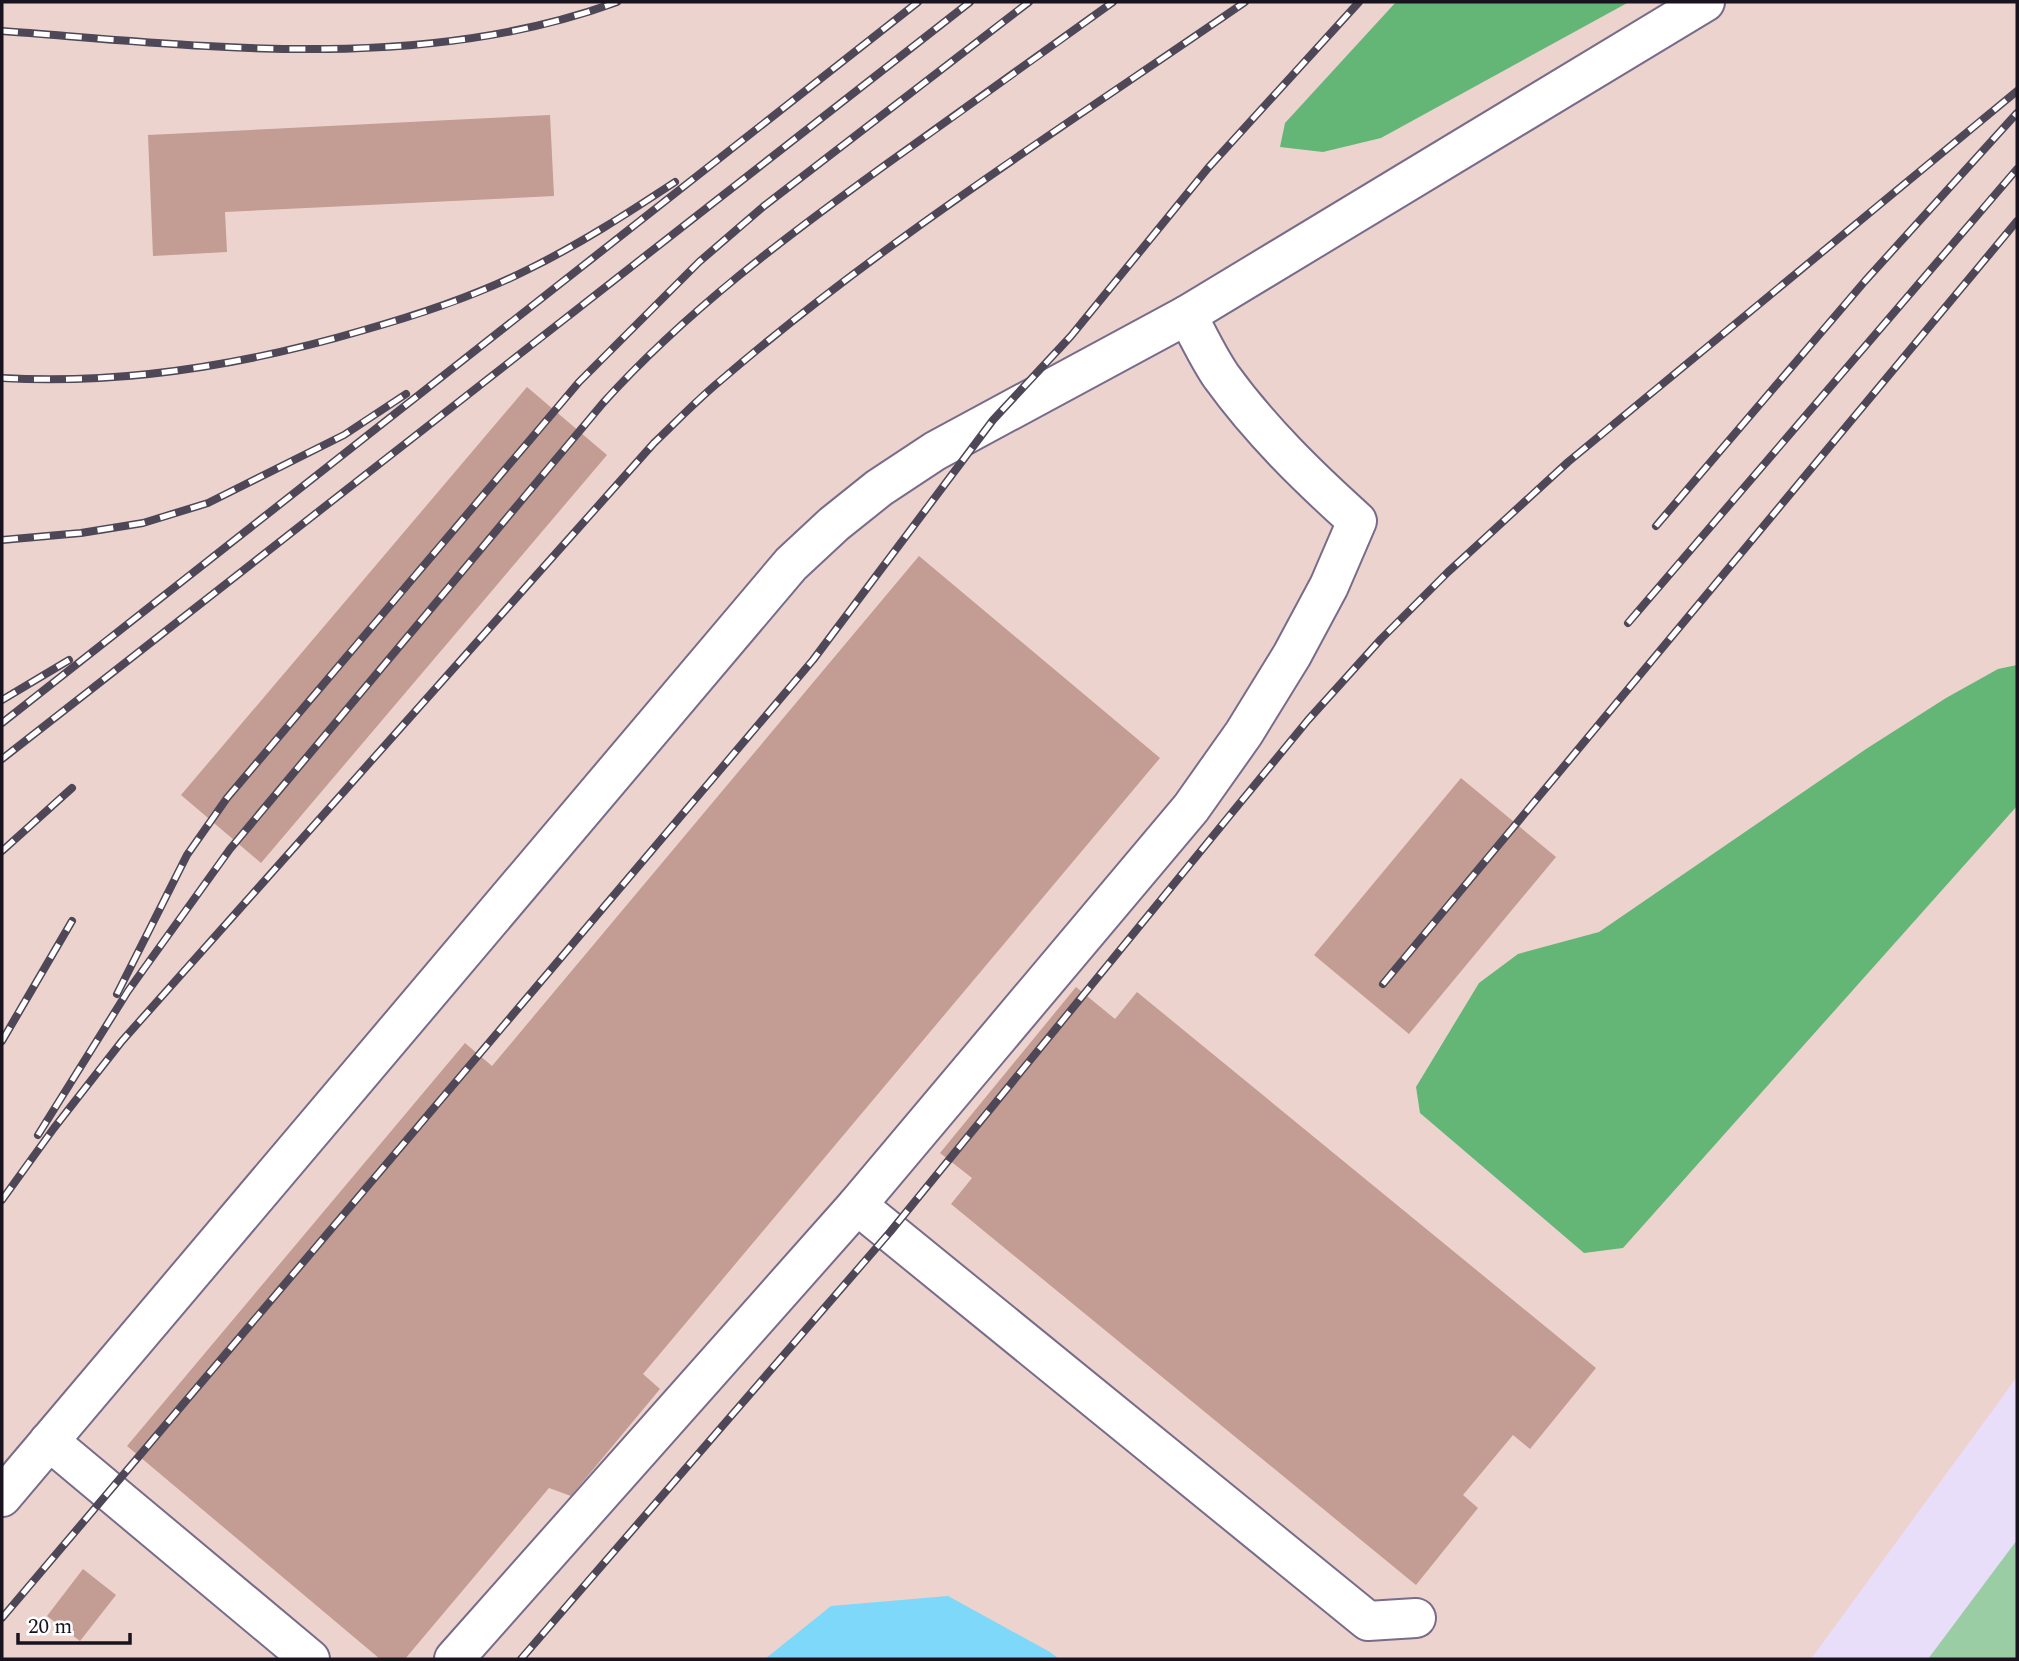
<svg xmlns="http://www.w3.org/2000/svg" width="2019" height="1661" font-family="Spectral,serif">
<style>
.industrial{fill:#edd3ce}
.green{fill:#9acda3}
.forest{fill:#63b676}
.water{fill:#7dd8fa}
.building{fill:#c39c93}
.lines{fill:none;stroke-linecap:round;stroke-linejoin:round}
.minor-casing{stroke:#786c8b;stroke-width:42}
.minor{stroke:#fff;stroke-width:38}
.rail-casing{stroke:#4e4757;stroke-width:8}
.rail{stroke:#fff;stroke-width:5;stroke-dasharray:16;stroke-linecap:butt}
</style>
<rect width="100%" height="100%" fill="#e9defa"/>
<polygon class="industrial" points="2,2 2017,2 2017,1377 1811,1659 2,1659"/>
<polygon class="green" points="2017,1540 2017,1659 1928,1659"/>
<g class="forest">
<polygon points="1396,2 1629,2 1381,138 1323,152 1280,147 1285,123"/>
<polygon points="2017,665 2017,806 1623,1248 1584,1253 1420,1113 1416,1087 1479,983 1518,954 1599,932 1866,749 1946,698 1998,669"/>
</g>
<polygon class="water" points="948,1596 1050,1652 1059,1659 765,1659 831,1606"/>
<g class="building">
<polygon points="550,115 554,196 225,212 227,252 153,256 148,135"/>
<polygon points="527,387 607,455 261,863 181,795"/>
<polygon points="919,556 1160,758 643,1374 660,1389 571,1496 549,1488 405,1659 380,1659 127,1446 465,1043 492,1066"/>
<polygon points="1461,778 1556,857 1409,1034 1314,955"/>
<polygon points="1076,987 1115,1019 1137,992 1596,1368 1530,1449 1513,1435 1463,1495 1478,1508 1416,1585 951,1204 972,1178 940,1153"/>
<polygon points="83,1569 116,1595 80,1641 47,1616"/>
</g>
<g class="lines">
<g class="minor-casing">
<g id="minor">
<path d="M1187,315C1198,335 1208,357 1221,376C1260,430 1307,476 1357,521L1329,586L1292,655L1244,733L1191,808L857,1205L1368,1621L1416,1618"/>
<polyline points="49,1441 310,1659"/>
<polyline points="2,1497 791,564 834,524 879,488 935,451 1187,315 1705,2"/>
<polyline points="454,1659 857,1205"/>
</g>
</g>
<use href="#minor" class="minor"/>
<g class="rail-casing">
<g id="rail">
<path d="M2,31C205,46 420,74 617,2"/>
<path d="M2,378C124,385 248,364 364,330C421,314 476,296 529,269C580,244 628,213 675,182"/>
<polyline points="1656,526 1865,281 2017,113"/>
<polyline points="2,540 81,533 143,523 208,503 344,435 406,394"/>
<polyline points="1628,623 2017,169"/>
<polyline points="2,700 69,660"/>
<polyline points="2,723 918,2"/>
<polyline points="2,759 970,2"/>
<polyline points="2,851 72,788"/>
<polyline points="1383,984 2017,221"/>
<polyline points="117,994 187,855 227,798 579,382 699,262 764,206 1029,2"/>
<polyline points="2,1041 72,921"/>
<path d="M38,1135L128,991L230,849L603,403C687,310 787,236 888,163C963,110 1038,56 1113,2"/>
<path d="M2,1200L54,1128L122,1041L654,443C676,422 697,400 720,381C884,240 1068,124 1245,2"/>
<polyline points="2,1618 813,660 993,420 1071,336 1208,168 1359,2"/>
<polyline points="521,1659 890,1232 1235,809 1308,720 1381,639 1448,572 1568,462 2017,91"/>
</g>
</g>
<use href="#rail" class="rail"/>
</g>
<rect width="2019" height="1661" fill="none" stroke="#18131f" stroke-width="7"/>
<path d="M18 1633v10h112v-10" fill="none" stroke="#18131f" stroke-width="3.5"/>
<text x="28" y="1633" font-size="21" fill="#18131f" stroke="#ffffff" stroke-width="5" paint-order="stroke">20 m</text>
</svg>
